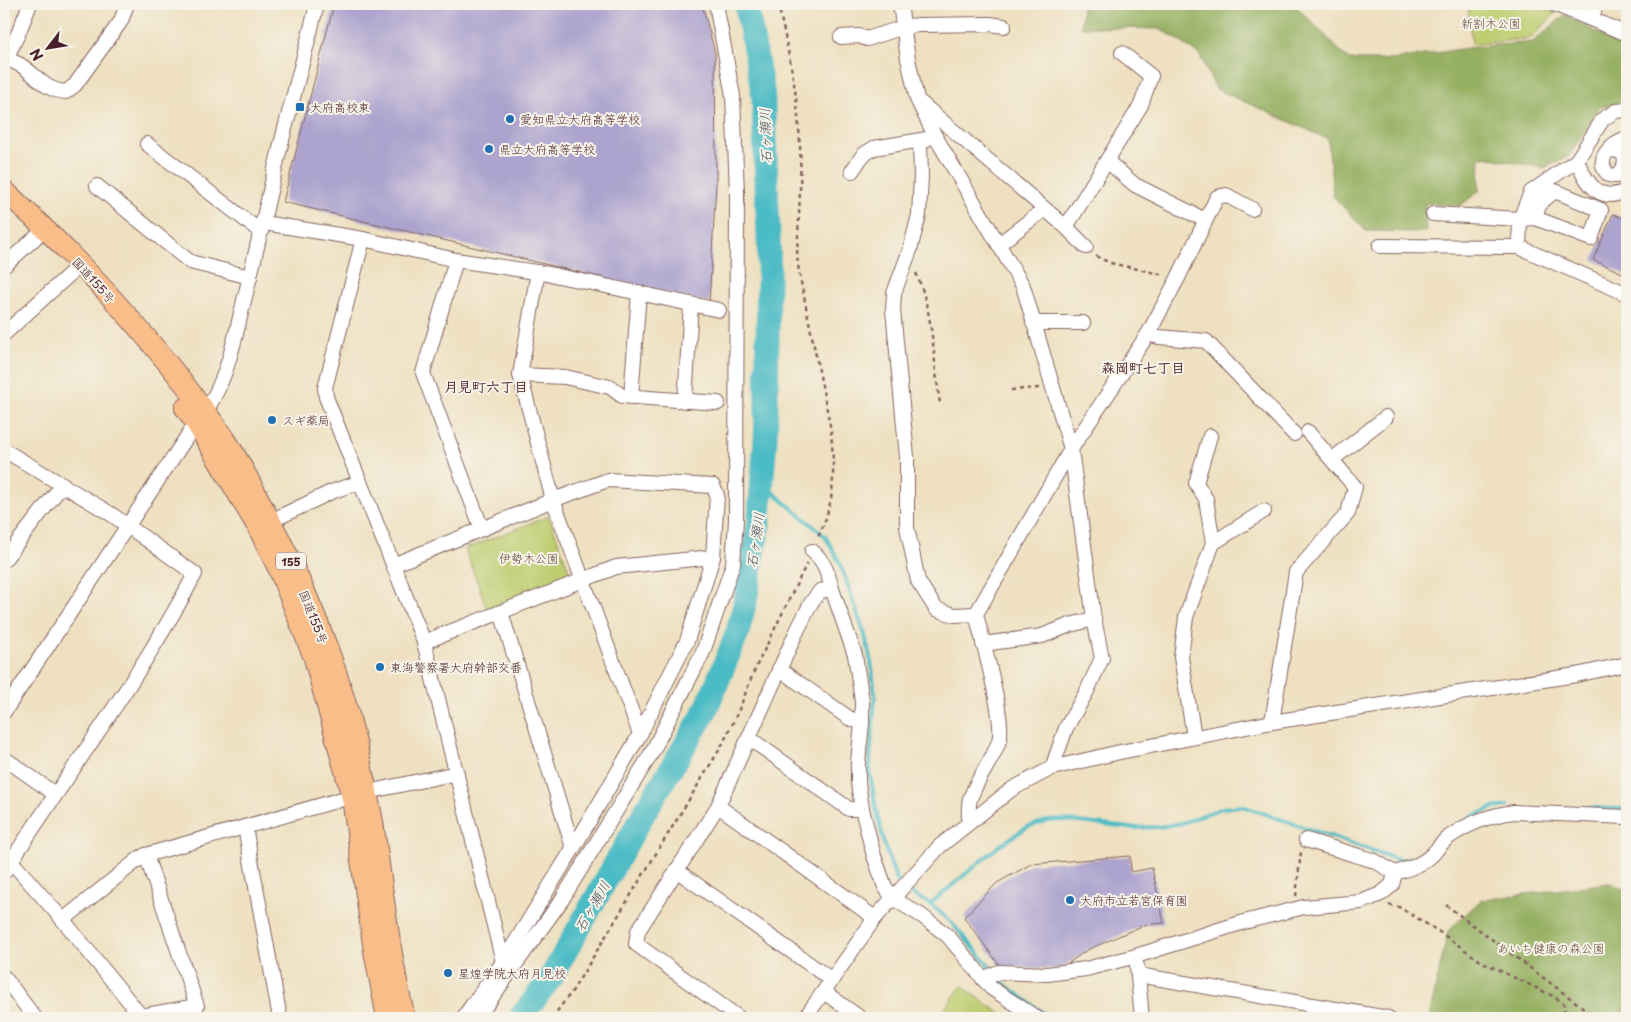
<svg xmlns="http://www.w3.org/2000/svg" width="1631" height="1022" font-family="'Playpen Sans','Klee One',sans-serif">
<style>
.green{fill:#bdcd6f;stroke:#84764d}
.forest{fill:#96b062;stroke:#706846}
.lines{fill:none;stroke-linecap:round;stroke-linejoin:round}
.stream{stroke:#4cbbc5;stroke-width:4}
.river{stroke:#4cbbc5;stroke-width:24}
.building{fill:#aca3ce}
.minor-casing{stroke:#83635f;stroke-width:16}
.highway-casing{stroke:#83635f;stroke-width:22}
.path{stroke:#83635f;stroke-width:2.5;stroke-dasharray:4 4;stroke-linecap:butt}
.minor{stroke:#fff;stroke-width:14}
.highway{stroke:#f8bd89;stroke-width:20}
.poi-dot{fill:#1f6fb2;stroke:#f7f3e8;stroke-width:2}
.labels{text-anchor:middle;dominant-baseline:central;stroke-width:4;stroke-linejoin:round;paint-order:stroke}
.shield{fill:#f7f3e8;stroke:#7e5f64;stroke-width:1}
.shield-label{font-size:11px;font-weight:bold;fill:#4a1f2b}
.park-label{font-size:12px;fill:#674a3c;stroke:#f7f3e8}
.poi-label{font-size:12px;fill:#4a1f2b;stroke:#f7f3e8;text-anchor:start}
.street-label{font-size:12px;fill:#4a1f2b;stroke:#f7f3e8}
.water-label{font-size:14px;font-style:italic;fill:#4b5661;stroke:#f7f3e8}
.neighbourhood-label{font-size:14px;font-weight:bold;fill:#4a1f2b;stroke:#f7f3e8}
</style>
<rect width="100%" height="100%" fill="#f7f3e8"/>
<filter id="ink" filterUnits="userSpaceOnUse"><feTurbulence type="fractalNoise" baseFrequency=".02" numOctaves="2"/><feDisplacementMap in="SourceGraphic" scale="10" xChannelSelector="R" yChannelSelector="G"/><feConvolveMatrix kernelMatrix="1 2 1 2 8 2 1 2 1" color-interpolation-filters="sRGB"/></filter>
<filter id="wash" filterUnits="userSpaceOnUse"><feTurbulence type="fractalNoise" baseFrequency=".0096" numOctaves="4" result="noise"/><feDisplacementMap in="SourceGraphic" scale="20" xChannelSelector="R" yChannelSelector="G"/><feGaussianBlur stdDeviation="1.12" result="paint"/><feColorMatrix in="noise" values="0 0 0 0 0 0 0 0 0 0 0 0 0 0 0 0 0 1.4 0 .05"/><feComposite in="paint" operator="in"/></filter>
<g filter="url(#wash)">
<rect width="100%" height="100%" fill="#eee0c0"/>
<g class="green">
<polygon points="1468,4 1533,4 1556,13 1531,38 1472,45"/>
<polygon points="549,516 571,576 487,609 465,549"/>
<polygon points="962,986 1007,1018 937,1018"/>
</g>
<g class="forest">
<polygon points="1082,4 1294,4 1349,60 1392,60 1467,48 1533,42 1565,15 1607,38 1627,44 1627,103 1600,107 1568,157 1544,168 1480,156 1479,191 1460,206 1425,203 1426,232 1366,231 1333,196 1328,139 1216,89 1199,54 1161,29 1081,27"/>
<polygon points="1610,883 1627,890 1627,1018 1429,1018 1448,931 1481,900"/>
</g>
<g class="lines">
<g class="stream">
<polyline points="762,483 825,536 840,563 865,635 871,661 875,695 870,759 870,775 876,808 884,843 896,879 914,895 930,904 949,920 987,963 997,979 1041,1011 1048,1018"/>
<polyline points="1587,808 1627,809"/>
<polyline points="1471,817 1493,808 1508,806"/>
<polyline points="930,904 999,846 1027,827 1047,821 1062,820 1130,828 1159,827 1182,823 1222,808 1242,806 1400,860 1416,858 1430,847"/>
</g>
<polyline class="river" points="520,1018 550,979 640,820 705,712 737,634 745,603 759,522 766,432 769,249 763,93 746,4"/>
</g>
<g id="blocks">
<g class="building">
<polygon points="334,4 702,4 715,53 716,185 709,303 283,202"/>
<polygon points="1613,214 1627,220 1627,275 1593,260"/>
<polygon points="1130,856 1131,872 1152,868 1164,923 1144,925 1087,950 1060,969 1000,966 964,917 997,883 1031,864"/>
</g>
</g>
</g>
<g filter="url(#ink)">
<use href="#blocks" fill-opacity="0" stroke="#83635f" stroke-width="1"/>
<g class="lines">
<g class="minor-casing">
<g id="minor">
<polyline points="900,4 908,59 917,99 935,136 1023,286 1071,449 1094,619 1102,658 1087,691 1066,728 1052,768"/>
<polyline points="1554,4 1627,34"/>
<polyline points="1592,19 1596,4"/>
<polyline points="841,37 859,36 867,39 907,26 920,25 990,24 1004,26"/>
<path d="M7,59C12,61 17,63 22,66C37,76 46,91 66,92L75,85L121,21L127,4"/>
<polyline points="4,63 18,34 30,4"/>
<polyline points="921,103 1066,227 1086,247"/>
<polyline points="920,141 921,177 919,215 910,250 894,293 893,310 907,457 907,527 918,581 936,609 954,615 976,614"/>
<polyline points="147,144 261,232"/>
<path d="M1608,151C1626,146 1631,166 1616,176L1609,175C1593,160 1611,143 1627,138"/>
<path d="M1577,160C1586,183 1600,205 1627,190"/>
<polyline points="1107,161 1135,185 1205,220"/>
<polyline points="852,171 863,155 874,148 927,139"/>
<polyline points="97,186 190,262 250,277"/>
<polyline points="1433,214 1520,219 1519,247"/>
<polyline points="1535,218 1540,203 1555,191 1601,210 1591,239 1535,218 1520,219 1531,192 1577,160 1603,119 1616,111 1627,110"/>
<polyline points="264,223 363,239 456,260 549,274 719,310"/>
<polyline points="1066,227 1141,105 1151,76 1122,53"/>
<polyline points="363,239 325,388 326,397 424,642 503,962"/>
<polyline points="999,244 1045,209"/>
<polyline points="1380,246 1519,247 1627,294"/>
<polyline points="456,260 423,373 482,529"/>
<polyline points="4,266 36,237"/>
<polyline points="538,272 520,375 553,500 640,734"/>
<polyline points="1033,323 1083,323"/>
<polyline points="4,334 71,273"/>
<polyline points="1148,334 1159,337 1206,341 1294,434"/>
<polyline points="520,375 565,377 610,387 622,396 718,403"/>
<polyline points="631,397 639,292"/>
<polyline points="685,401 691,304"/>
<path d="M4,450L111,514L195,574C140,678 68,773 4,872"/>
<polyline points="1333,459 1386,417"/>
<polyline points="271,521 331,492 360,482"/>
<polyline points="1213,543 1264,511"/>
<path d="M812,551C825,561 828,574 832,589"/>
<polyline points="4,560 63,484"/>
<polyline points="393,565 553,500 608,480 713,486 717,495 713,557 687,641 640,734 577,842 503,962 463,1018"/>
<polyline points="501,612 573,848"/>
<polyline points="424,642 616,567 713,557"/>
<polyline points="983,644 1042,636 1070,625 1094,619"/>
<polyline points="779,669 849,718 862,723"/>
<path d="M4,712L196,423C225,391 233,345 243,305C254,260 265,214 275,169C288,113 304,59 317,4"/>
<polyline points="1272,722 1296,572 1348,513 1355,487 1308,432"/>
<polyline points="1194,737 1181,657 1186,617 1213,543 1206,499 1196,483 1210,436"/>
<polyline points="749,738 849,809 862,809"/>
<polyline points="4,758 55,794"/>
<polyline points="718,806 875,918"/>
<path d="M969,822C969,815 968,806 970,799C977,778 992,762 999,741C1006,721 982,639 976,614L1071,449L1148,334L1178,278L1217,197L1226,195L1252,209"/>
<polyline points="245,827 280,1018"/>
<polyline points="1306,840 1375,861 1395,873"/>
<polyline points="11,861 63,920 141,1016 197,1006 146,855"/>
<polyline points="676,870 832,980"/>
<polyline points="63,920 140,858 146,855 367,792 457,773"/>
<polyline points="1137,966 1142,1018"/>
<polyline points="1138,975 1388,1018"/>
<polyline points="4,977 35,1018"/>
<path d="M983,979L999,972L1047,974L1086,969L1136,956L1244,922L1304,907L1361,902L1381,894L1392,885L1395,873C1410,868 1422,865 1433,854C1438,848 1443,841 1449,837C1469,823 1491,815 1514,812L1627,817"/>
<polyline points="824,992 860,1018"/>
<polyline points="477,1018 561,901 651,754 703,652 733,564 736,520 737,192 733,96 716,4"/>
<polyline points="739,1018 636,944 638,931 718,806 795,635 811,603 820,591 832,589 855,655 862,701 862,723 858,762 858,783 862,809 874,856 885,887 894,899 922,916 948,936 991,988 1037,1018"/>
<polyline points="805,1018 875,918 940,846 1012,789 1052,768 1120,752 1272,722 1576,675 1627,664"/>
</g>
</g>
<g class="highway-casing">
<g id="highway">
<path d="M4,190C27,212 50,233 72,256C126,311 177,372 222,434C238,457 251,484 264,509C304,582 337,661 356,742C362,769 368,795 373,822C383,887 389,953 405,1018"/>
<polyline points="185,408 196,423 258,528 279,570 314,658 352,797 374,951 387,1018"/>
</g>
</g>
<g class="path">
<path d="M778,4C786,41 795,79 798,117C803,163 799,210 797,256L799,272L831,430C833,456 836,488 827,514C825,523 820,531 817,540"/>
<polyline points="1096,256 1110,263 1165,275"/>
<path d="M916,273C934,314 933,359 940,403"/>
<polyline points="1011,390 1039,388"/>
<polyline points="1296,896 1301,852"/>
<polyline points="1389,905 1399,907 1441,933 1482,962 1555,997 1565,1005 1566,1009 1554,1018"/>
<polyline points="1446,905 1597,1018"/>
<polyline points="552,1018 573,990 721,747 738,712 755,669 807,563"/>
</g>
<use href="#minor" class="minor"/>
<use href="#highway" class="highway"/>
</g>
</g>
<g class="poi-dot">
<rect x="295" y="102" width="10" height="10" rx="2.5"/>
<circle cx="510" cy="119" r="5"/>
<circle cx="489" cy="149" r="5"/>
<circle cx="272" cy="420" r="5"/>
<circle cx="380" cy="667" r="5"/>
<circle cx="1070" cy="900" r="5"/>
<circle cx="448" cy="973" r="5"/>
</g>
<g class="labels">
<rect class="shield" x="276" y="552.5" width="30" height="17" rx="4"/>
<g class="shield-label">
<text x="291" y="561">155</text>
</g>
<g class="park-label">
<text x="1491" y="23">新割木公園</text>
<text x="529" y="558">伊勢木公園</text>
<text x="1551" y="948">あいち健康の森公園</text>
</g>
<g class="poi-label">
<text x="310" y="107">大府高校東</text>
<text x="520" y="119">愛知県立大府高等学校</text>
<text x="499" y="149">県立大府高等学校</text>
<text x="282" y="420">スギ薬局</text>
<text x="390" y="667">東海警察署大府幹部交番</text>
<text x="1080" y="900">大府市立若宮保育園</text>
<text x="458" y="973">星煌学院大府月見校</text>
</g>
<g class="street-label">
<text transform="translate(94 280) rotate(48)">国道155号</text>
<text transform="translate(314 617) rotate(68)">国道155号</text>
</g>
<g class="water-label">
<text transform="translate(765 136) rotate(-92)">石ヶ瀬川</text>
<text transform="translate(755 540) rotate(-82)">石ヶ瀬川</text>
<text transform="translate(592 906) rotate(-60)">石ヶ瀬川</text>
</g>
<g class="neighbourhood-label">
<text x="1143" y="367">森岡町七丁目</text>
<text x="486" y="386">月見町六丁目</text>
</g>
</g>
<rect width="1631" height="1022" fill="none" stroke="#f7f3e8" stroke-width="20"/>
<g transform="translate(48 48) rotate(239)" stroke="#f7f3e8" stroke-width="4" paint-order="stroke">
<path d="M0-4L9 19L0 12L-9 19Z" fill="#4a1f2b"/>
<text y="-8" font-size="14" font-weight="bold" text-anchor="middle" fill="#4a1f2b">N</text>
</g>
</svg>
